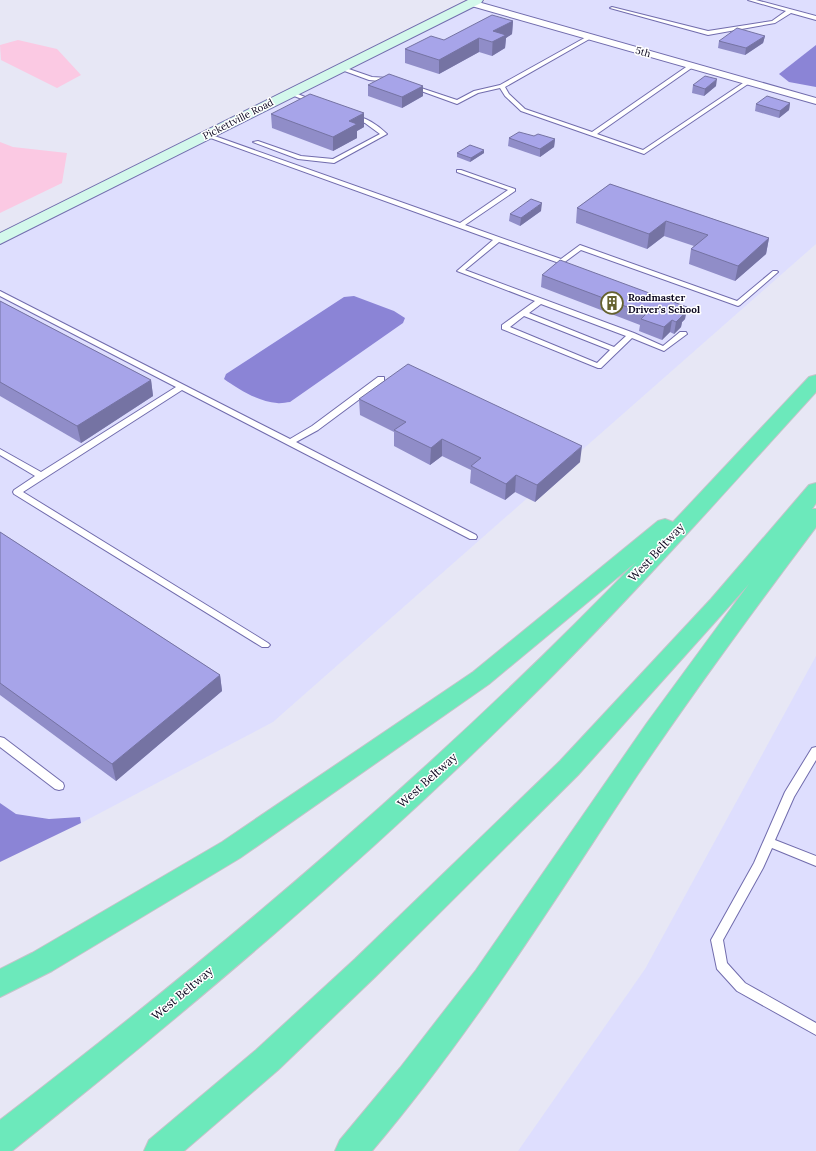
<svg xmlns="http://www.w3.org/2000/svg" width="816" height="1151" font-family="Lora,serif">
<style>
.built{fill:#dedefe}
.green{fill:#fbc9e3}
.water{fill:#8b84d6}
.lines{fill:none;stroke-linecap:round;stroke-linejoin:round}
.lane-casing{stroke:#716cad;stroke-width:2}
.street-casing{stroke:#716cad;stroke-width:2}
.secondary-casing{stroke:#716cad;stroke-width:2}
.highway-casing{stroke:#c4c3c9;stroke-width:2}
.lane{fill:#fff;fill-rule:evenodd}
.street{fill:#fff;fill-rule:evenodd}
.secondary{fill:#d3f8eb;fill-rule:evenodd}
.highway{fill:#6ce9bb;fill-rule:evenodd}
.wall{fill:#908dc8}
.shaded-wall{fill:#7573a3}
.building{fill:#a7a4e9;stroke:#7573a3}
.labels{text-anchor:middle;dominant-baseline:central;stroke-width:3;stroke-linejoin:round;paint-order:stroke}
.far-street-label{font-size:10px;fill:#0b071f;stroke:#fff}
.far-poi-label{font-size:10px;font-weight:bold;fill:#0b071f;stroke:#fff;text-anchor:start}
.street-label{font-size:12px;fill:#0b071f;stroke:#fff}
</style>
<rect width="100%" height="100%" fill="#e7e7f5"/>
<g class="built">
<polygon points="487,0 816,0 816,244 273,722 81,823 80,817 49,819 16,814 0,803 0,245"/>
<polygon points="816,656 816,1151 518,1151 645,969"/>
</g>
<g class="green">
<polygon points="18,40 57,49 81,75 57,88 1,60 0,45"/>
<polygon points="0,142 13,147 67,153 62,183 0,213"/>
</g>
<g class="water">
<polygon points="816,45 816,87 789,82 779,74"/>
<path d="M354,296L394,311L405,318L403,323L290,402C286,402 281,404 277,403C259,402 238,389 224,379L226,374L344,297Z"/>
<polygon points="0,803 16,814 49,819 80,817 81,823 0,862"/>
</g>
<g class="lines">
<g class="lane-casing">
<g id="lane">
<polygon points="748,0 756,0 816,16 816,20 791,13 775,23 708,35 610,8 612,7 708,31 772,21 786,11"/>
<polygon points="588,36 593,37 505,87 509,94 525,109 592,132 689,65 693,65 693,67 597,134 643,150 746,81 751,82 644,154 521,111 505,96 500,88 478,93 457,104 410,87 415,86 457,100 474,91 500,85"/>
<polygon points="339,67 343,67 372,77 389,78 392,80 389,82 369,80 339,69"/>
<polygon points="289,92 293,92 317,102 312,103 289,94"/>
<path d="M352,116C364,115 379,126 387,134L334,163L298,159L253,142L258,141L301,156L333,159L380,134L365,123L352,118Z"/>
<path d="M205,134H209L460,223L508,190L457,172V170H461L515,189V191L465,225L561,259L580,245L737,301L773,271H777L778,272L740,305L738,306L581,250L562,264L499,242L465,270L634,333L663,346L680,332H686L687,334L664,351L632,338L601,368H598L502,329V325L535,301L457,271L493,240L205,136ZM541,304L626,336L614,347L529,313ZM524,316L610,350L597,363L510,327Z"/>
<polygon points="0,291 290,439 312,426 378,377 384,377 384,381 318,430 296,442 476,535 477,537 476,539 470,539 182,390 23,492 268,643 270,645 268,647 262,647 14,494 13,492 14,490 35,476 0,455 0,449 41,472 176,387 0,296"/>
<polygon points="0,737 4,738 63,783 64,786 63,789 59,790 55,789 0,747"/>
<polygon points="816,747 816,760 794,797 775,840 816,856 816,866 772,848 763,868 723,940 727,963 745,983 816,1023 816,1035 737,991 717,969 711,940 754,863 785,792 812,748"/>
</g>
</g>
<g class="street-casing">
<polygon id="street" points="471,0 816,98 816,104 468,5 468,1"/>
</g>
<g class="secondary-casing">
<polygon id="secondary" points="468,0 483,0 481,3 0,244 0,233"/>
</g>
<g class="highway-casing">
<g id="highway">
<path d="M816,375V392C721,496 628,602 527,701C365,861 190,1009 12,1151H0V1120C224,948 440,765 636,562L489,684L240,858L52,971L0,997V969L32,953L222,842L473,672L658,521L665,519L673,522L809,377Z"/>
<path d="M816,483V503L812,509H816V527C755,608 695,690 638,774C553,902 472,1033 372,1151H335L340,1140L400,1068L476,970L647,723L749,584L578,775L375,977L278,1070L184,1151H144L149,1140L256,1050L355,959L560,761L711,599L809,485Z"/>
</g>
</g>
<use href="#lane" class="lane"/>
<use href="#street" class="street"/>
<use href="#secondary" class="secondary"/>
<use href="#highway" class="highway"/>
</g>
<g class="wall">
<polygon points="513,21 512,34 506,38 505,48 492,56 479,52 439,74 405,63 405,49 444,40"/>
<polygon points="765,36 763,43 745,55 718,48 719,41"/>
<polygon points="368,85 423,86 423,96 402,108 368,96"/>
<polygon points="693,85 716,86 704,96 692,93"/>
<polygon points="790,103 789,110 779,118 755,111 756,104"/>
<polygon points="271,114 364,127 357,131 357,138 333,151 272,128"/>
<polygon points="534,136 555,139 554,147 540,157 508,146 509,138"/>
<polygon points="457,153 484,153 470,162 457,157"/>
<polygon points="610,184 769,238 766,254 735,281 689,264 691,249 694,246 664,236 647,249 576,223 577,208"/>
<polygon points="541,211 520,226 509,221 510,214"/>
<polygon points="542,275 687,307 685,319 682,322 681,327 674,334 670,332 662,340 639,331 640,325 541,287"/>
<polygon points="0,301 151,380 153,396 81,443 0,396"/>
<polygon points="359,399 580,462 535,502 515,492 505,500 470,483 471,470 442,456 430,465 394,446 394,432 360,415"/>
<polygon points="0,532 220,675 222,691 116,781 0,695"/>
</g>
<g class="shaded-wall">
<polygon points="513,21 512,34 506,38 505,48 492,56 493,31"/>
<polygon points="765,36 763,43 745,55 746,48"/>
<polygon points="479,38 479,52 439,74 439,60"/>
<polygon points="717,79 716,86 704,96 705,89"/>
<polygon points="423,86 423,96 402,108 402,97"/>
<polygon points="790,103 789,110 779,118 780,111"/>
<polygon points="364,113 364,127 357,131 357,138 333,151 333,137 349,121"/>
<polygon points="555,139 554,147 540,157 540,149"/>
<polygon points="484,150 484,153 470,162 471,158"/>
<polygon points="542,203 541,211 520,226 521,218"/>
<polygon points="666,221 664,236 647,249 649,234"/>
<polygon points="769,238 766,254 735,281 738,266"/>
<polygon points="687,307 685,319 682,322 681,327 674,334 676,322 679,314"/>
<polygon points="672,320 670,332 662,340 664,327"/>
<polygon points="151,380 153,396 81,443 77,426"/>
<polygon points="442,439 442,456 430,465 431,448"/>
<polygon points="582,446 580,462 535,502 537,485"/>
<polygon points="516,475 515,492 505,500 506,484"/>
<polygon points="220,675 222,691 116,781 112,764"/>
</g>
<g class="building">
<polygon points="492,15 513,21 493,31 506,35 492,42 479,38 439,60 405,49 431,36 444,40"/>
<polygon points="737,28 765,36 746,48 719,41"/>
<polygon points="389,74 423,86 402,97 368,85"/>
<polygon points="705,76 717,79 705,89 693,85"/>
<polygon points="310,94 364,113 349,121 357,124 333,137 271,114"/>
<polygon points="767,96 790,103 780,111 756,104"/>
<polygon points="519,132 534,136 538,134 555,139 540,149 509,138"/>
<polygon points="470,145 484,150 471,158 457,153"/>
<polygon points="610,184 769,238 738,266 691,249 708,235 666,221 649,234 577,208"/>
<polygon points="531,199 542,203 521,218 510,214"/>
<polygon points="560,260 687,307 679,314 683,315 676,322 672,320 664,327 641,319 646,314 542,275"/>
<polygon points="0,301 151,380 77,426 0,382"/>
<polygon points="408,364 582,446 537,485 516,475 506,484 471,466 481,458 442,439 431,448 394,430 406,422 359,399"/>
<polygon points="0,532 220,675 112,764 0,683"/>
</g>
<defs>
<g id="building-ring" transform="scale(1.15)"><circle r="9.5" fill="#fff" stroke="#65622f" stroke-width="1.5"/><path d="M-4-6H4V6H1V3H-1V6H-4ZM-2.5-4.3h1.7v1.8h-1.7ZM.8-4.3h1.7v1.8H.8ZM-2.5-1h1.7V.8h-1.7ZM.8-1h1.7V.8H.8Z" fill="#65622f"/></g>
</defs>
<g fill-rule="evenodd">
<use href="#building-ring" x="612" y="303"/>
</g>
<g class="labels">
<g class="far-street-label">
<text transform="translate(643 52) rotate(16)">5th</text>
<text transform="translate(238 119) rotate(-27)">Pickettville Road</text>
</g>
<g class="far-poi-label">
<text x="628" y="297">Roadmaster<tspan x="628" dy="12">Driver's School</tspan></text>
</g>
<g class="street-label">
<text transform="translate(656 552) rotate(-47)">West Beltway</text>
<text transform="translate(427 780) rotate(-42)">West Beltway</text>
<text transform="translate(182 993) rotate(-40)">West Beltway</text>
</g>
</g>
</svg>
